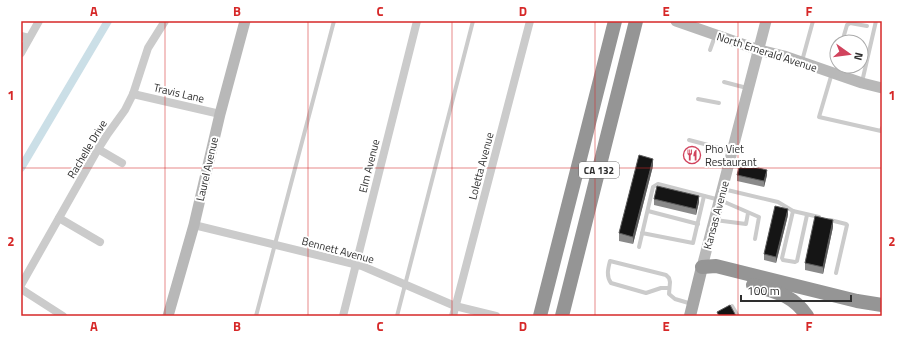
<svg xmlns="http://www.w3.org/2000/svg" width="903" height="337" font-family="'Titillium Web',sans-serif">
<style>
.lines{fill:none;stroke-linecap:round;stroke-linejoin:round}
.canal{stroke:#cbdfe7;stroke-width:8}
.lane{stroke:#cbcbcb;stroke-width:4}
.street{stroke:#cbcbcb;stroke-width:8}
.secondary{stroke:#b8b8b8;stroke-width:11}
.primary{stroke:#a6a6a6;stroke-width:12}
.highway{stroke:#959595;stroke-width:14}
.wall{fill:#8a8a8a}
.shaded-wall{fill:#5b5b5b}
.building{fill:#151515;stroke:#5b5b5b}
.grid{fill:none;stroke:#d62828;stroke-width:1;stroke-opacity:0.55}
.labels{text-anchor:middle;dominant-baseline:central;stroke-width:4;stroke-linejoin:round;paint-order:stroke}
.shield{fill:#fff;stroke:#6d6d6d;stroke-width:1}
.shield-label{font-size:10px;font-weight:bold;fill:#2e2e2e}
.street-label{font-size:11px;fill:#2e2e2e;stroke:#fff}
.poi-label{font-size:11px;fill:#2e2e2e;stroke:#fff;text-anchor:start}
.neatline{fill:none;stroke:#d62828;stroke-width:1.5}
.grid-label{font-size:13px;text-anchor:middle;font-weight:bold;fill:#d62828}
</style>
<rect width="100%" height="100%" fill="#fff"/>
<g class="lines">
<polyline class="canal" points="21,168 108,21"/>
<g class="lane">
<polyline points="842,42 847,25 850,23 867,26"/>
<polyline points="710,50 715,36"/>
<polyline points="802,61 813,21"/>
<polyline points="832,73 819,117 881,131 882,128"/>
<polyline points="724,82 747,88"/>
<polyline points="862,82 876,21"/>
<polyline points="698,99 719,103"/>
<polyline points="689,140 731,151"/>
<polyline points="723,189 778,202 793,211 819,217"/>
<polyline points="648,211 698,224"/>
<polyline points="793,211 782,258 783,260 795,262 797,261 807,215"/>
<polyline points="715,220 746,224 748,213"/>
<polyline points="830,220 846,224 847,225 836,273"/>
<polyline points="642,233 693,243 704,196"/>
<polyline points="639,247 653,187 658,184 720,200 759,217 755,239"/>
<path d="M669,288H661L646,293L611,283C606,276 608,269 610,261L666,275L669,278L670,282L669,294L675,299L692,304"/>
<polyline points="732,306 738,316"/>
<polyline points="256,316 334,21"/>
<polyline points="397,316 473,21"/>
</g>
<g class="street">
<polyline points="21,36 29,38"/>
<polyline points="21,53 39,21"/>
<polyline points="133,94 220,114"/>
<polyline points="98,149 122,163"/>
<polyline points="59,218 100,242"/>
<polyline points="194,225 362,266 455,306 496,316"/>
<polyline points="21,285 98,149 107,135 125,110 133,94 148,48 165,21"/>
<polyline points="21,289 63,316"/>
<polyline points="343,316 417,21"/>
<polyline points="453,316 530,21"/>
</g>
<g class="secondary">
<polyline points="676,21 759,50 784,56 862,83 882,88"/>
<polyline points="702,267 766,21"/>
<polyline points="168,316 194,225 220,114 245,21"/>
</g>
<polyline class="primary" points="690,316 702,267"/>
<g class="highway">
<polyline points="702,267 716,266 857,301 882,305"/>
<path d="M753,285C776,292 793,295 807,316"/>
<polyline points="540,316 615,21"/>
<polyline points="562,316 636,21"/>
</g>
</g>
<g class="wall">
<polygon points="653,166 633,244 619,241 619,233"/>
<polygon points="737,175 767,175 764,187 737,181"/>
<polygon points="654,199 699,202 696,215 654,205"/>
<polygon points="788,215 776,263 764,260 764,254"/>
<polygon points="833,227 823,274 805,270 805,263"/>
</g>
<g class="shaded-wall">
<polygon points="653,159 653,166 633,244 633,237"/>
<polygon points="767,170 767,175 764,187 764,181"/>
<polygon points="699,196 699,202 696,215 696,209"/>
<polygon points="788,209 788,215 776,263 776,257"/>
<polygon points="833,220 833,227 823,274 823,267"/>
</g>
<g class="building">
<polygon points="639,155 653,159 633,237 619,233"/>
<polygon points="740,164 767,170 764,181 737,175"/>
<polygon points="657,186 699,196 696,209 654,199"/>
<polygon points="775,206 788,209 776,257 764,254"/>
<polygon points="815,216 833,220 823,267 805,263"/>
<polygon points="730,305 736,316 719,316 717,312"/>
</g>
<path class="grid" d="M165,21V316M308,21V316M452,21V316M595,21V316M738,21V316M21,168H882"/>
<defs>
<g id="restaurant-ring" transform="scale(0.9)"><circle r="9.5" fill="#fff" stroke="#d1435d" stroke-width="1.5"/><path d="M-5-6h1v4h1v-4h1v4h1v-4h1v5L-1.5 .5V6h-2V.5L-5-1ZM5-6V6H3V1.5H1.5Q1.5-4 5-6Z" fill="#d1435d"/></g>
</defs>
<g fill-rule="evenodd">
<use href="#restaurant-ring" x="692" y="155"/>
</g>
<g class="labels">
<rect class="shield" x="579" y="162" width="40" height="16" rx="3"/>
<g class="shield-label">
<text x="599" y="170">CA 132</text>
</g>
<g class="street-label">
<text transform="translate(767 52) rotate(18)">North Emerald Avenue</text>
<text transform="translate(179 93) rotate(13)">Travis Lane</text>
<text transform="translate(87 149) rotate(-59)">Rachelle Drive</text>
<text transform="translate(369 166) rotate(-76)">Elm Avenue</text>
<text transform="translate(481 166) rotate(-75)">Loletta Avenue</text>
<text transform="translate(207 169) rotate(-77)">Laurel Avenue</text>
<text transform="translate(716 215) rotate(-75)">Kansas Avenue</text>
<text transform="translate(338 250) rotate(15)">Bennett Avenue</text>
</g>
<g class="poi-label">
<text x="705" y="149">Pho Viet<tspan x="705" dy="13">Restaurant</tspan></text>
</g>
</g>
<rect width="903" height="337" fill="none" stroke="#ffffff" stroke-width="44"/>
<g transform="translate(849 54) rotate(104)"><circle r="19" fill="#ffffff" stroke="#ababab"/>
<path d="M0-3L7 15L0 10L-7 15Z" fill="#d1435d"/>
<text y="-6" font-size="11" font-weight="bold" text-anchor="middle" fill="#2e2e2e">N</text>
</g>
<path d="M741 295v6h110v-6" fill="none" stroke="#2e2e2e" stroke-width="2"/>
<text x="747" y="295" font-size="12" fill="#2e2e2e" stroke="#ffffff" stroke-width="3" paint-order="stroke">100 m</text>
<rect x="22" y="22" width="859" height="293" class="neatline"/>
<g class="grid-label">
<text x="94" y="16">A</text>
<text x="237" y="16">B</text>
<text x="380" y="16">C</text>
<text x="523" y="16">D</text>
<text x="666" y="16">E</text>
<text x="809" y="16">F</text>
<text x="11" y="100">1</text>
<text x="892" y="100">1</text>
<text x="11" y="246">2</text>
<text x="892" y="246">2</text>
<text x="94" y="331">A</text>
<text x="237" y="331">B</text>
<text x="380" y="331">C</text>
<text x="523" y="331">D</text>
<text x="666" y="331">E</text>
<text x="809" y="331">F</text>
</g>
</svg>
